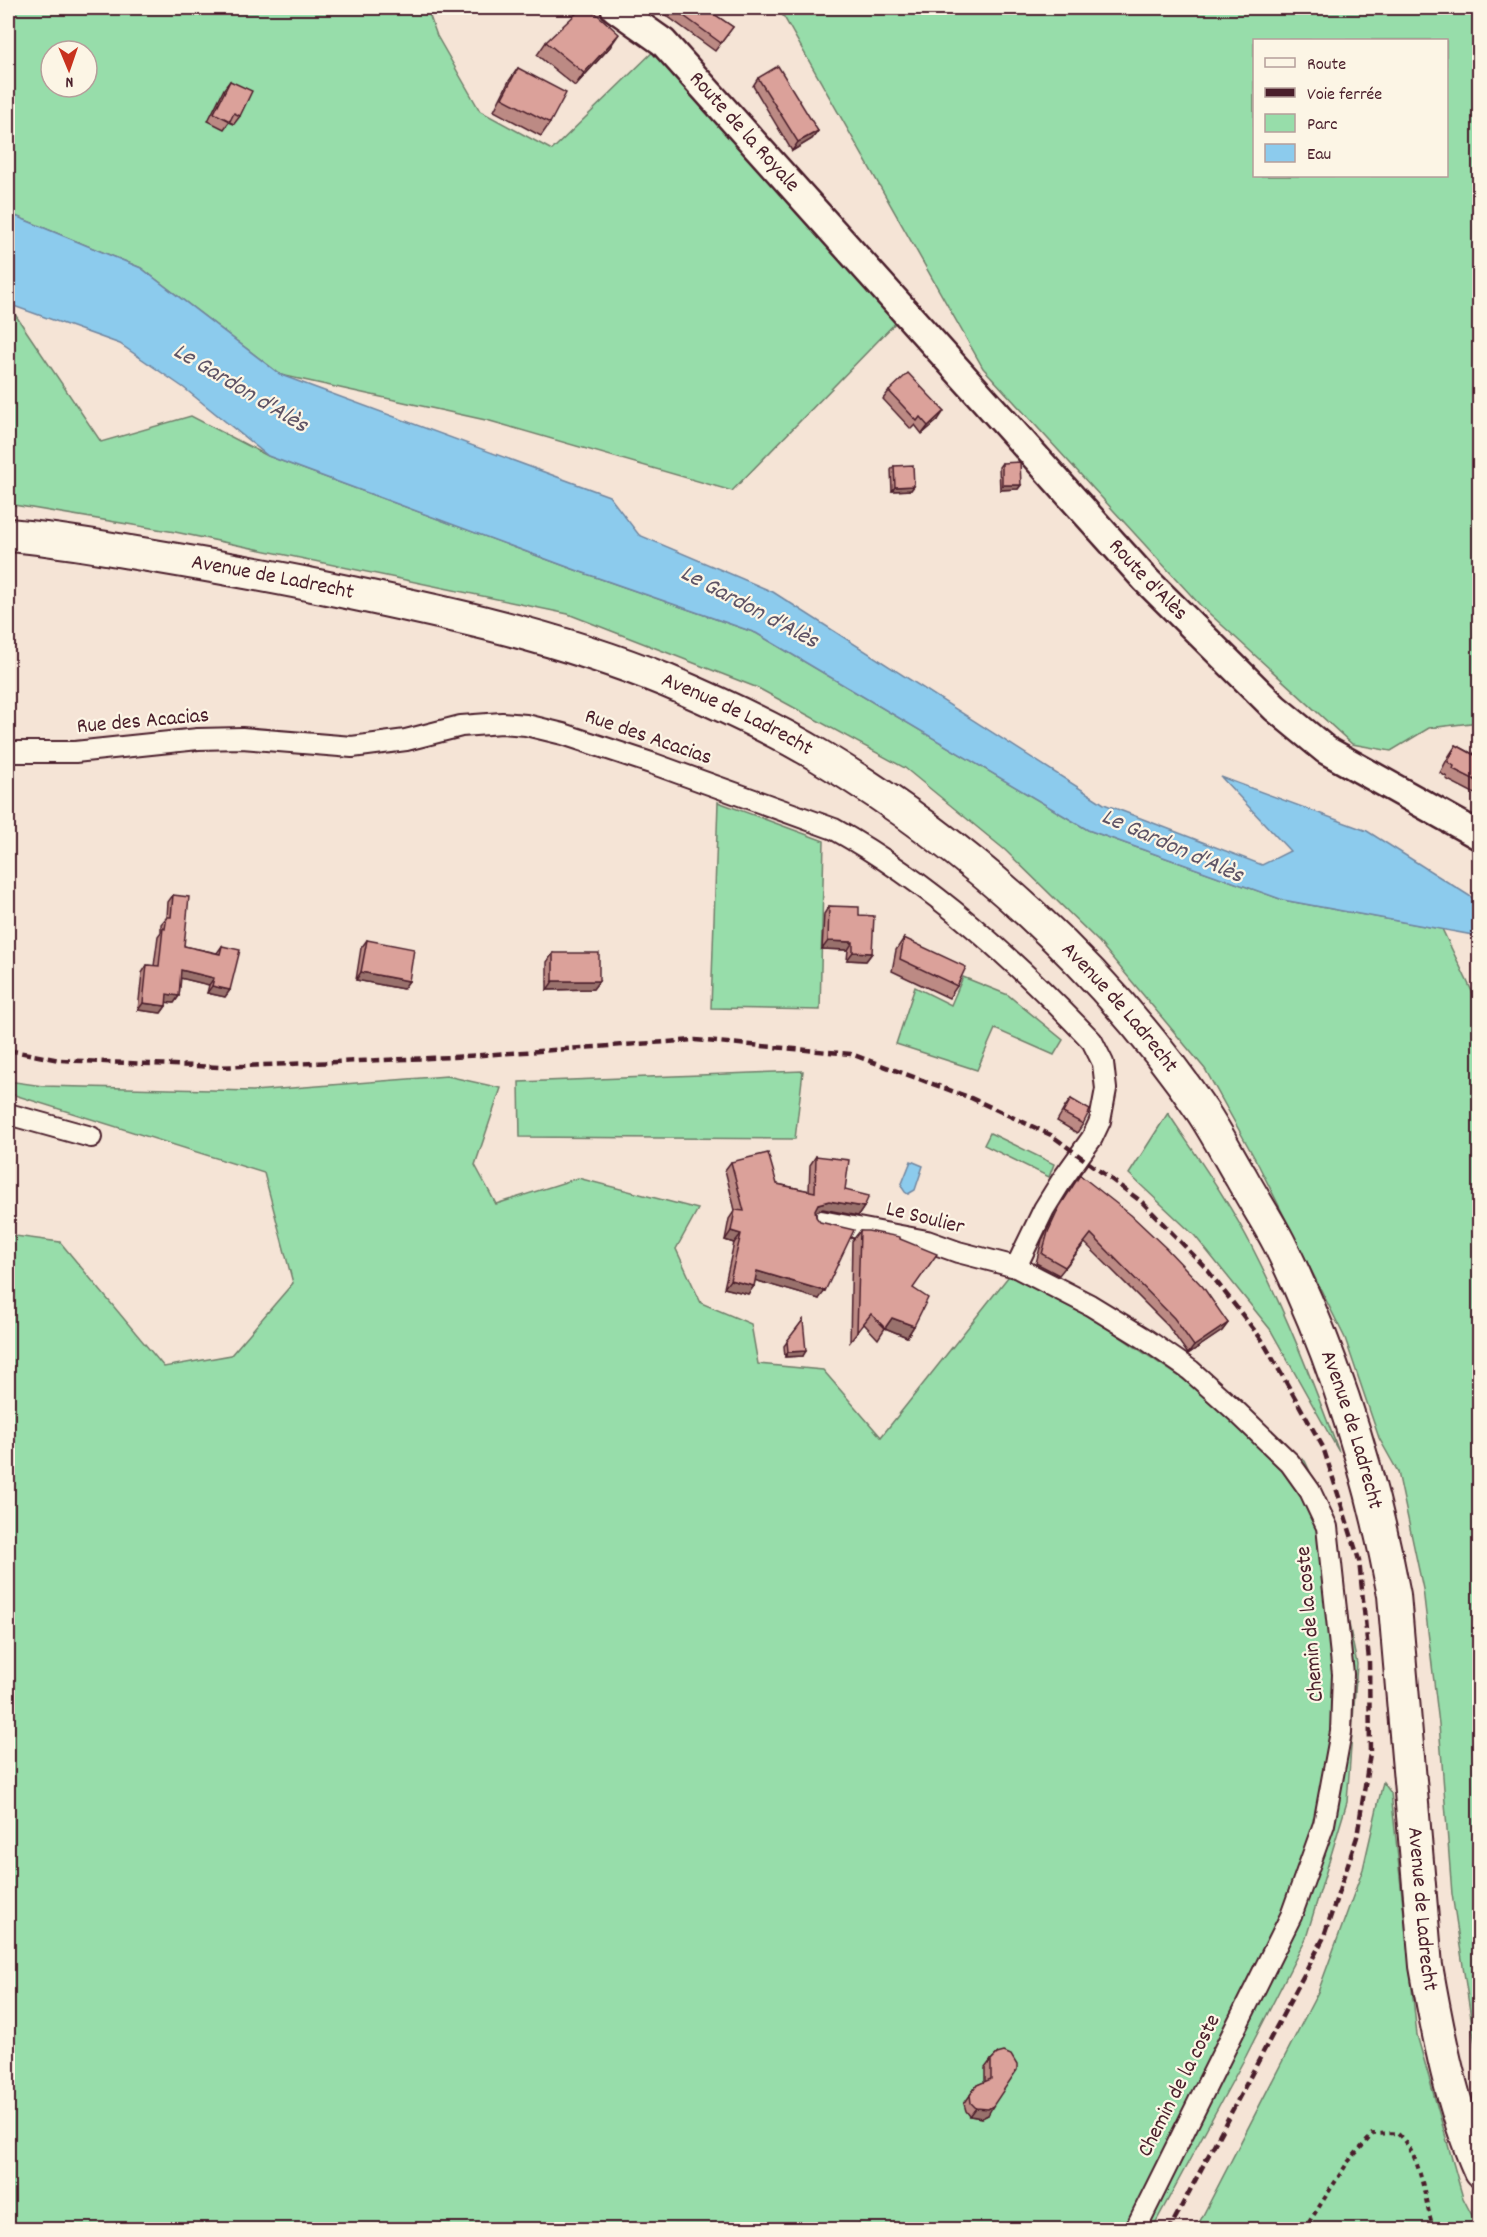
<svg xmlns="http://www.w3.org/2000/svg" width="1487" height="2237" font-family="Dekko,sans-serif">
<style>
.green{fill:#97ddaa;stroke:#707e6a;stroke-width:1.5;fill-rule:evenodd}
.water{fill:#8ccbed;stroke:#72869f;stroke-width:1.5}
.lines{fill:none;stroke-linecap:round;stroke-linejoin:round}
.street-casing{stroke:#4a1f2b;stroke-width:24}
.secondary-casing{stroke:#4a1f2b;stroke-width:32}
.primary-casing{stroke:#4a1f2b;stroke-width:36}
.path{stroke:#4a1f2b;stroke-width:4;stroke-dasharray:4.5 4.5;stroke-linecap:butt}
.street{stroke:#fcf5e5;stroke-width:20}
.secondary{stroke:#fcf5e5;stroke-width:27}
.primary{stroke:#fcf5e5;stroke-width:32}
.rail{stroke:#4a1f2b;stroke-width:4.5;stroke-dasharray:9 4.5;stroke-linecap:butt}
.wall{fill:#bc8a84;stroke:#4a1f2b;stroke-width:1.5}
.shaded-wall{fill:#99716c;stroke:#4a1f2b;stroke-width:1.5}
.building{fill:#dba19a;stroke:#4a1f2b;stroke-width:1.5}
.labels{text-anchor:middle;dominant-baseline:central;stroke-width:4.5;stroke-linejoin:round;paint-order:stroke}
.street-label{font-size:22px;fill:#4a1f2b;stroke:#fcf5e5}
.water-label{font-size:24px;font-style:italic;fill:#5e5365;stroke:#fcf5e5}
</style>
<rect width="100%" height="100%" fill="#f5e4d6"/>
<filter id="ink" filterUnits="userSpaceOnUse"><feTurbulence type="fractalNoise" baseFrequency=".0167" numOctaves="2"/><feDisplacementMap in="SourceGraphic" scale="12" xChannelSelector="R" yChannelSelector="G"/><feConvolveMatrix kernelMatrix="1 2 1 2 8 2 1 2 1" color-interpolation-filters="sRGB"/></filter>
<g filter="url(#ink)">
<g class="green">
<path d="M8,8H427L437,36L480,111L552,150L663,42L906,312L732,491L490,421L281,375L141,268L8,213ZM51,51H87V87H51Z"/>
<path d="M776,8H1479V722L1429,728L1391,751L1352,744L1200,605L983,368L784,17ZM1254,40H1446V176H1254Z"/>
<polygon points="8,304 101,442 191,416 268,456 581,572 756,633 1088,830 1283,900 1442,929 1480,1008 1479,2070 1452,1894 1439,1724 1423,1589 1398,1472 1379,1438 1345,1338 1259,1166 1205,1069 1099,942 1005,850 905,768 758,688 568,614 175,532 8,504"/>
<polygon points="718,802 824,841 820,1010 711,1008"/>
<polygon points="963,977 1008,995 1063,1040 1054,1055 995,1029 977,1070 896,1044 915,987 951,1005"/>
<polygon points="803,1071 795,1139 520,1137 519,1082"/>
<polygon points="447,1076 501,1088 475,1165 496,1204 578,1178 698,1209 676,1249 701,1303 751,1324 758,1364 823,1370 881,1437 1016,1267 1305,1461 1325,1503 1357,1664 1347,1802 1306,1938 1246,2056 1152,2229 8,2230 8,1235 60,1242 164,1367 231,1355 293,1283 264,1173 8,1093 8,1081 43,1086 253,1091"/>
<path d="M1168,1113C1197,1157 1229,1201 1253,1249C1287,1315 1313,1383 1339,1452L1270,1329L1195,1236L1129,1174Z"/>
<polygon points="990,1133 1054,1164 1049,1177 984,1145"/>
<polygon points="1383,1782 1391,1793 1417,2035 1463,2198 1479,2229 1196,2229 1318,1992 1363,1869"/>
</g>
<g class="water">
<polygon points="8,213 141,268 281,375 609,496 639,535 773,592 1104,804 1262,865 1290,851 1221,777 1367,831 1479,902 1479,938 1478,936 1283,900 1088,830 756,633 581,572 268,456 184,388 120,344 8,304"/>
<polygon points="911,1161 923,1166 915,1190 908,1194 905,1192 901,1186"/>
</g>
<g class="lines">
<g class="street-casing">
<g id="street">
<path d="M8,752H75L198,739L242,738L352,747L406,740L461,726L502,723L526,725L563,734L654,764L834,829C931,883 1016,961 1092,1041L1103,1063L1106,1089L1100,1121L1092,1138L1062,1180L1044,1209L1016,1267"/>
<polyline points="8,1114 91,1137"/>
<polyline points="821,1221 927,1241 958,1252 1016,1267 1090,1305 1144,1338 1190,1370 1237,1412 1290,1463 1310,1491 1327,1527 1343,1674 1341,1732 1324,1824 1291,1916 1135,2230"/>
</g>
</g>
<g class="secondary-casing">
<g id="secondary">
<path id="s1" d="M615,8L663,42L1146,580L1275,708L1326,750L1480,836"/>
</g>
</g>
<g class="primary-casing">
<g id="primary">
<path id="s2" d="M8,535C49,538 89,545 130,552C190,562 249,572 308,584C430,609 552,634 667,681C719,703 772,727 821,757C969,846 1105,968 1202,1111C1216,1132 1228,1155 1241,1177C1253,1199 1267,1220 1279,1243C1334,1354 1371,1473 1394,1595L1426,1966C1438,2034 1452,2108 1480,2171"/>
</g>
</g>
<path class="path" d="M1304,2230L1348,2162L1373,2134L1397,2133C1424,2158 1422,2196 1434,2230"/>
<use href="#street" class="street"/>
<use href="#secondary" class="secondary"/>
<use href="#primary" class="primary"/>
<polyline class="rail" points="8,1050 59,1060 219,1067 453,1057 695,1040 851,1054 971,1098 1051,1135 1142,1202 1205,1267 1262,1340 1323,1447 1359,1560 1369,1660 1370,1753 1357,1837 1323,1939 1169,2230"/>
</g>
<g class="wall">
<polygon points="667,8 705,8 733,27 715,51 663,13"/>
<polygon points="546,42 610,47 575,86 537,55"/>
<polygon points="518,68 550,123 541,136 494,111 509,81"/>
<polygon points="758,78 818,131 812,139 792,151 753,86"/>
<polygon points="230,81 240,116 234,124 229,122 224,129 208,121 224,89"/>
<polygon points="889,391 938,420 922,434 915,425 911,429 883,399"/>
<polygon points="1002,463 1021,485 1018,489 1000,490 999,467"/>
<polygon points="894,466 914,486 911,490 892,491 891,470"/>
<polygon points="1456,745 1473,754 1475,752 1479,754 1479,796 1446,779 1447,777 1440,773 1449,756"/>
<polygon points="173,895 184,946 217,953 222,946 230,990 225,997 207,993 209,985 181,978 179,996 174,1003 166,1002 166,1006 161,1013 138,1010 142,973 147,965 154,966 158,936 161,932 161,924 167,917 168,902"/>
<polygon points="829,906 859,915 872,953 866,961 847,960 848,950 822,949 824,914"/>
<polygon points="904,938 957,986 949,998 892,971 896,950"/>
<polygon points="367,940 409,981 403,989 356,980 361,948"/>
<polygon points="553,953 599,981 593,989 547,990 547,962"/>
<polygon points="1071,1099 1083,1124 1077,1133 1057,1121 1065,1107"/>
<polygon points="816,1156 845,1190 864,1207 858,1216 823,1209 816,1212 819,1299 755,1280 754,1286 748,1294 724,1288 734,1243 725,1240 729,1219 735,1210 725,1170 731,1162 777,1184 809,1191 810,1165"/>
<polygon points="1080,1175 1228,1323 1222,1331 1188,1354 1168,1326 1085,1243 1059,1275 1036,1263 1042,1240 1055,1215"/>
<polygon points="860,1231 900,1239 913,1288 914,1326 907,1337 885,1328 878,1339 864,1324 850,1342 852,1241"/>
<polygon points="803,1320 803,1356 785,1357 784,1346"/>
<polygon points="997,2054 988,2115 982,2118 970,2116 966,2111 964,2104 977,2085 985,2082 985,2068 991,2060"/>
</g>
<g class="shaded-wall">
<polygon points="619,34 610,47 575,86 584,73"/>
<polygon points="818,131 812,139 792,151 798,142"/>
<polygon points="944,411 938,420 922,434 928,426"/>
<polygon points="1002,485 1021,485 1018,489 1000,490"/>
<polygon points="914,486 911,490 892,491 895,487"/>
<polygon points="828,941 853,942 848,950 822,949"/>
<polygon points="853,952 872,953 866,961 847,960"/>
<polygon points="181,970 214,978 209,985 176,977"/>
<polygon points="361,972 409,981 403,989 356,980"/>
<polygon points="553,981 599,981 593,989 547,990"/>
<polygon points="212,986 230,990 225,997 207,993"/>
<polygon points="167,994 179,996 174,1003 162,1002"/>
<polygon points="143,1003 166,1006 161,1013 138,1010"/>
<polygon points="829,1201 864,1207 858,1216 823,1209 812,1213 818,1204"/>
<polygon points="731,1231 741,1234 734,1243 725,1240"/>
<polygon points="757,1271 825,1291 819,1299 751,1279"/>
<polygon points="730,1280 754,1286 748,1294 724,1288"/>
<polygon points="892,1318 914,1326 907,1337 885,1328"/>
<polygon points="1228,1323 1222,1331 1188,1354 1194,1346"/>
<polygon points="806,1351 803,1356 785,1357 788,1352"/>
<polygon points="993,2106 988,2115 982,2118 970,2116 976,2108"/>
</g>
<g class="building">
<polygon points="582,8 590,8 619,34 584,73 546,42"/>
<polygon points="673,8 705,8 733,27 721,43"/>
<polygon points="778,66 818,131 798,142 758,78"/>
<polygon points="518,68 566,93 550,123 502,98"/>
<polygon points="230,81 252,91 240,116 234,113 230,121 214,113"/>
<polygon points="908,373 944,411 928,426 920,417 917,421 889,391"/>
<polygon points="1020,462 1021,485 1002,485 1002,463"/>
<polygon points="913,465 914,486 895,487 894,466"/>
<polygon points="1456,745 1474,755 1475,752 1479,754 1479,782 1453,769 1454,766 1448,762"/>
<polygon points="173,895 189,897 184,946 220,954 222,946 240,950 230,990 212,986 214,978 181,970 179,996 167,994 166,1006 143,1003 147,965 159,966 163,928 165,929 167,917 171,917"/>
<polygon points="829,906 859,907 859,915 874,916 872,953 853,952 853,942 828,941"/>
<polygon points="904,938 966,967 957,986 900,959"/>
<polygon points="367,940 414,949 409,981 361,972"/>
<rect x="553" y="953" width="46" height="28"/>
<polygon points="1071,1099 1090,1110 1083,1124 1063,1113"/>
<polygon points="768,1153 777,1184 815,1192 816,1156 849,1160 845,1190 869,1196 864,1207 829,1201 818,1204 815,1210 816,1217 820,1222 854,1230 825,1291 757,1271 754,1286 730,1280 741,1234 731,1231 735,1210 744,1211 731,1162"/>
<polygon points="1080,1175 1131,1215 1166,1248 1203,1287 1228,1323 1194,1346 1174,1318 1091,1234 1065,1267 1042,1254 1048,1232 1060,1206"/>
<polygon points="860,1231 868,1231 900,1237 900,1239 937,1254 913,1288 928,1298 914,1326 892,1318 885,1328 871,1314 857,1332"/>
<polygon points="803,1320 806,1351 788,1352 787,1341"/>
<polygon points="1004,2052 1011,2055 1017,2065 1017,2070 993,2106 988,2109 976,2108 971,2103 970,2095 977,2085 991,2079 991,2060 997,2054"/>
</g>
</g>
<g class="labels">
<g class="street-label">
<text stroke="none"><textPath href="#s1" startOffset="180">Route de la Royale</textPath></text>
<text stroke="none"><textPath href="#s2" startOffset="268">Avenue de Ladrecht</textPath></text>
<text stroke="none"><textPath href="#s1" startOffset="783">Route d'Alès</textPath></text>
<text stroke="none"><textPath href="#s2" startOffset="754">Avenue de Ladrecht</textPath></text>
<text transform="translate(143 722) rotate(-5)">Rue des Acacias</text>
<text transform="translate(648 738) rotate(19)">Rue des Acacias</text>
<text stroke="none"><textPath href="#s2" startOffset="1240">Avenue de Ladrecht</textPath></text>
<text transform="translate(925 1219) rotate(14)">Le Soulier</text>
<text stroke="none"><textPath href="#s2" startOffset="1726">Avenue de Ladrecht</textPath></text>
<text transform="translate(1311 1624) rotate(-95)">Chemin de la coste</text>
<text stroke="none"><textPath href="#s2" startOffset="2212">Avenue de Ladrecht</textPath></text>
<text transform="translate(1180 2086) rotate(-63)">Chemin de la coste</text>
</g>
<g class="water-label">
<text transform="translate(240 389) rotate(31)">Le Gardon d'Alès</text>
<text transform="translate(749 608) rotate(28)">Le Gardon d'Alès</text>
<text transform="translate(1172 847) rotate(24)">Le Gardon d'Alès</text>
</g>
</g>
<rect width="1487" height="2237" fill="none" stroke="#fcf5e5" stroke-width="30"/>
<rect x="15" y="15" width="1457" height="2207" fill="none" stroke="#4a1f2b" stroke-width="2" filter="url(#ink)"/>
<rect x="1253" y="39" width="195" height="138" fill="#fcf5e5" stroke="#b59f9b" stroke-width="1.5"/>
<rect x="1265" y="58" width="30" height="9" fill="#fcf5e5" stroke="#b59f9b" stroke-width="1.5"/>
<text x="1307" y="69" font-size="18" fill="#4a1f2b">Route</text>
<rect x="1265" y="88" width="30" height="9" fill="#4a1f2b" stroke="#b59f9b" stroke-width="1.5"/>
<text x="1307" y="99" font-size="18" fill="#4a1f2b">Voie ferrée</text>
<rect x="1265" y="114" width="30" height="18" fill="#97ddaa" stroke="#b59f9b" stroke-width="1.5"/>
<text x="1307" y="129" font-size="18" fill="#4a1f2b">Parc</text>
<rect x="1265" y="144" width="30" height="18" fill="#8ccbed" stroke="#b59f9b" stroke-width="1.5"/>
<text x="1307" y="159" font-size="18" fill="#4a1f2b">Eau</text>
<g transform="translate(69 69) rotate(178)"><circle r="28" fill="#fcf5e5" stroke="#b59f9b" stroke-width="1.5"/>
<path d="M0-4.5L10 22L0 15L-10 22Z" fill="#c8321e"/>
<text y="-9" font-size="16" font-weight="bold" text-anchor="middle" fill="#4a1f2b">N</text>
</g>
</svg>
